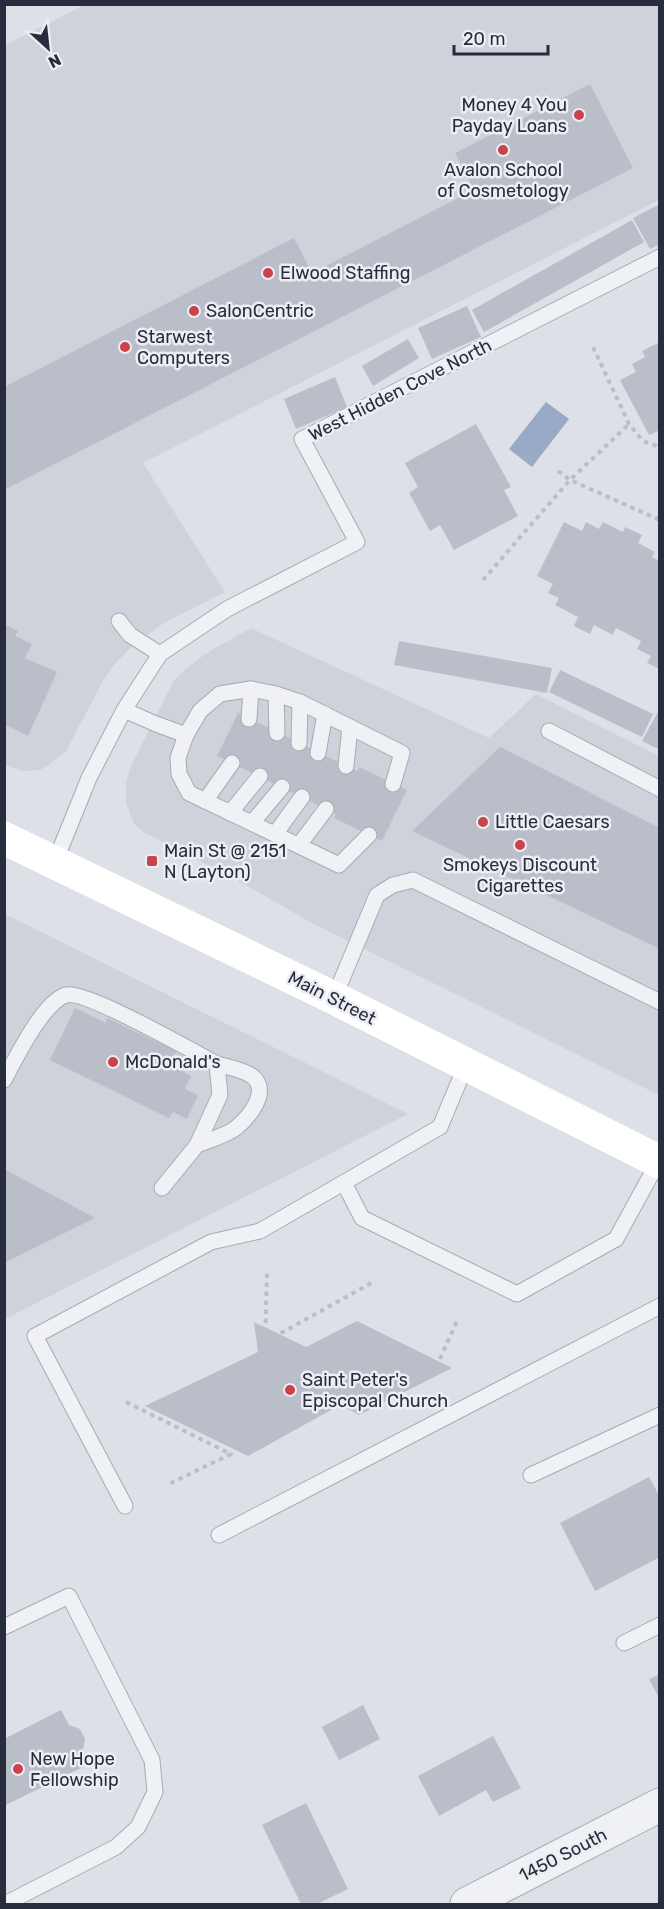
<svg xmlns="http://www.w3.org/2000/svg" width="664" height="1909" font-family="Rubik,sans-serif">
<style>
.built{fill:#cfd2db}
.water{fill:#98aac6}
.building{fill:#babec9}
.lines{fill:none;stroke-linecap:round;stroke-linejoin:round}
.service-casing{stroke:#a6aab3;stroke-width:17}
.tertiary-casing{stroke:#a6aab3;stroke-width:35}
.path{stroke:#bbbec5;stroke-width:4;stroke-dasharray:4.5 4.5;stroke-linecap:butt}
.service{stroke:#eff1f5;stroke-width:15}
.tertiary{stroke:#eff1f5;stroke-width:33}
.secondary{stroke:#fff;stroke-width:33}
.poi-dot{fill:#ca434b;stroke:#eceef4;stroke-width:2}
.labels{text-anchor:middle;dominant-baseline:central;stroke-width:5;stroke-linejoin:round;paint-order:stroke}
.poi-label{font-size:18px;fill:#272d3c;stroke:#eceef4;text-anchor:start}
.street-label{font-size:18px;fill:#272d3c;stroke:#eceef4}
</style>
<rect width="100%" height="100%" fill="#dde0e6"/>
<g class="built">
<polygon points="84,5 659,5 659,200 143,463 225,592 164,623 134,644 113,666 104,679 66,751 46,767 39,770 23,771 4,765 4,46"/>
<polygon points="251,628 489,738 536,694 659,756 659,1095 308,921 237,880 145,833 134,824 126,803 126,784 130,768 173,682 181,673 205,654"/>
<polygon points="5,914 408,1114 5,1319"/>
</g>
<polygon class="water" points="546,402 569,419 532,467 509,449"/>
<g class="building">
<polygon points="590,84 633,168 4,490 4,387 294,238 312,273 474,190 455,153"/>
<polygon points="660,204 660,244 650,249 633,218"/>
<polygon points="632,220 644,242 484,332 472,310"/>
<polygon points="467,306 481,337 432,359 418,328"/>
<polygon points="408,339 419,358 373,386 362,366"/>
<polygon points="660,342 660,430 649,435 620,380 636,372 632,364 645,357 642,351"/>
<polygon points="335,377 347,407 296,429 284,399"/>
<polygon points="476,424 511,487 504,490 518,516 454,550 440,525 430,531 409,493 418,487 405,463"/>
<polygon points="564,522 582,531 586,522 599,529 603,522 623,532 625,527 642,535 638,543 655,552 652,557 660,561 660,669 647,663 651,656 637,649 641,641 616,628 613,635 594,625 590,634 574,626 578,617 555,605 559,598 548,593 553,584 537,576"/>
<polygon points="4,624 18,631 15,636 32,644 25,658 57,672 28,736 4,724"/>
<polygon points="399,641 552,668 547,693 394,665"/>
<polygon points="560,670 653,714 642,737 549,692"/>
<polygon points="660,708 660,750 642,741"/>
<polygon points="238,713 357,771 359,767 407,790 382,841 334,818 336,814 217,756"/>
<polygon points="500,747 660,828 660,949 412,831"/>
<polygon points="75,1008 106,1023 107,1018 176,1051 170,1065 191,1076 185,1089 198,1095 187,1119 173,1112 169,1118 50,1060"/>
<polygon points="4,1169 95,1218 4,1263"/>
<polygon points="357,1321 452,1368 359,1415 340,1405 248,1456 145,1406 258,1352 254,1322 306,1347"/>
<polygon points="649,1477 660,1497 660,1557 595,1591 560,1523"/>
<polygon points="660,1674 660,1700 649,1679"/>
<polygon points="363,1705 380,1739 339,1760 322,1727"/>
<polygon points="61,1710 69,1725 80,1729 85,1739 83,1750 89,1764 4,1806 4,1739"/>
<polygon points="493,1736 521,1788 493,1802 486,1790 439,1816 418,1776"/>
<polygon points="306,1803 348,1889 317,1904 301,1904 262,1825"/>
</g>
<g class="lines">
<g class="service-casing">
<g id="service">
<polyline points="119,621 130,635 160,654"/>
<polyline points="276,694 277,733"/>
<polyline points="124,710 156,724 186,735"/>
<polyline points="249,719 251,689"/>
<polyline points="549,731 660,789"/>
<polyline points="299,743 300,702"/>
<polyline points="318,753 325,714"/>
<polyline points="346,766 350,727"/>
<polyline points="205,801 232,763"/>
<polyline points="230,813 260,776"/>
<polyline points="252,823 282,787"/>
<polyline points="275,834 302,797"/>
<polyline points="369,835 339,865 189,793 179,774 178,758 186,735 200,711 220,694 251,689 276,694 300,702 402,753 393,784"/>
<polyline points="299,845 326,809"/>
<polyline points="55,862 89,778 124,710 160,654 227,609 357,542 302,439 660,257"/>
<polyline points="334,998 377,895 393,885 413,880 660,1002"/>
<path d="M4,1080C16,1058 43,1002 66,995C84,989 194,1052 217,1064L220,1095L197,1145L162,1188"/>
<path d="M197,1145C209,1140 225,1136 236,1128C247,1119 272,1091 252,1076C244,1070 227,1067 217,1064"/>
<polyline points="344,1183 362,1218 517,1294 616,1239 658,1162"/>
<polyline points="531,1475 660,1415"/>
<polyline points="125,1506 35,1336 211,1242 260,1231 440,1127 466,1065"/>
<polyline points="219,1535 660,1306"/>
<polyline points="4,1627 69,1596 152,1760 155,1792 138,1827 116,1847 5,1904"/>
<polyline points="624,1643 660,1625"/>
</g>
</g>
<g class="tertiary-casing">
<polyline id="tertiary" points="467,1904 660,1805"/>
</g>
<g class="path">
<polyline points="593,347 629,424 643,441 660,447"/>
<polyline points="558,471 570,480 660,520"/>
<polyline points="483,580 570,480 629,424"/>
<polyline points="265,1341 267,1273"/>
<polyline points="265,1342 375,1281"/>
<polyline points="440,1359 457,1321"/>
<polyline points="126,1402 231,1454 169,1484"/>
</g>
<use href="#service" class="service"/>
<use href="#tertiary" class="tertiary"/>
<polyline class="secondary" points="4,838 334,998 660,1162"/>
</g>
<g class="poi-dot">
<circle cx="579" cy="115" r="6"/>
<circle cx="503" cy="150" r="6"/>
<circle cx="268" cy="273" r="6"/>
<circle cx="194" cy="311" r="6"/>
<circle cx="125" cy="347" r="6"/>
<circle cx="483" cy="822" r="6"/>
<circle cx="520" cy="845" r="6"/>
<rect x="146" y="855" width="12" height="12" rx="3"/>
<circle cx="113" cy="1062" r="6"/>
<circle cx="290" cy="1390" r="6"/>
<circle cx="18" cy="1769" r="6"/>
</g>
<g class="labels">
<g class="poi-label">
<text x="567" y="105" text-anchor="end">Money 4 You<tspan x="567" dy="21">Payday Loans</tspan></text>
<text x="503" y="170" text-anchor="middle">Avalon School<tspan x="503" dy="21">of Cosmetology</tspan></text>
<text x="280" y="273">Elwood Staffing</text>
<text x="206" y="311">SalonCentric</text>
<text x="137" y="337">Starwest<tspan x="137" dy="21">Computers</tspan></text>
<text x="495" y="822">Little Caesars</text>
<text x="164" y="851">Main St @ 2151<tspan x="164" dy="21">N (Layton)</tspan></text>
<text x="520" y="865" text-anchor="middle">Smokeys Discount<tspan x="520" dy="21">Cigarettes</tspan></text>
<text x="125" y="1062">McDonald's</text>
<text x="302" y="1380">Saint Peter's<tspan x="302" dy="21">Episcopal Church</tspan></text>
<text x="30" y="1759">New Hope<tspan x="30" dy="21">Fellowship</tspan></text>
</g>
<g class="street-label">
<text transform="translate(400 390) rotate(-27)">West Hidden Cove North</text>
<text transform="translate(332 998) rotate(27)">Main Street</text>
<text transform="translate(563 1855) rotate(-27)">1450 South</text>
</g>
</g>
<rect width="664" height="1909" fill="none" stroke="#272d3c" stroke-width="12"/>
<g transform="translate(48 48) rotate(153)" stroke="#eceef4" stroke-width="4.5" paint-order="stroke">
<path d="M0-4.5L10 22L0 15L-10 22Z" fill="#272d3c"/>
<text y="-9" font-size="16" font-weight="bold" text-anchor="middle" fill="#272d3c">N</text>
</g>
<path d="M454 45v9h94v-9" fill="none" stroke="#272d3c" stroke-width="3"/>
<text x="463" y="45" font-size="18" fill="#272d3c" stroke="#eceef4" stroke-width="4.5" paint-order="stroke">20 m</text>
</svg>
